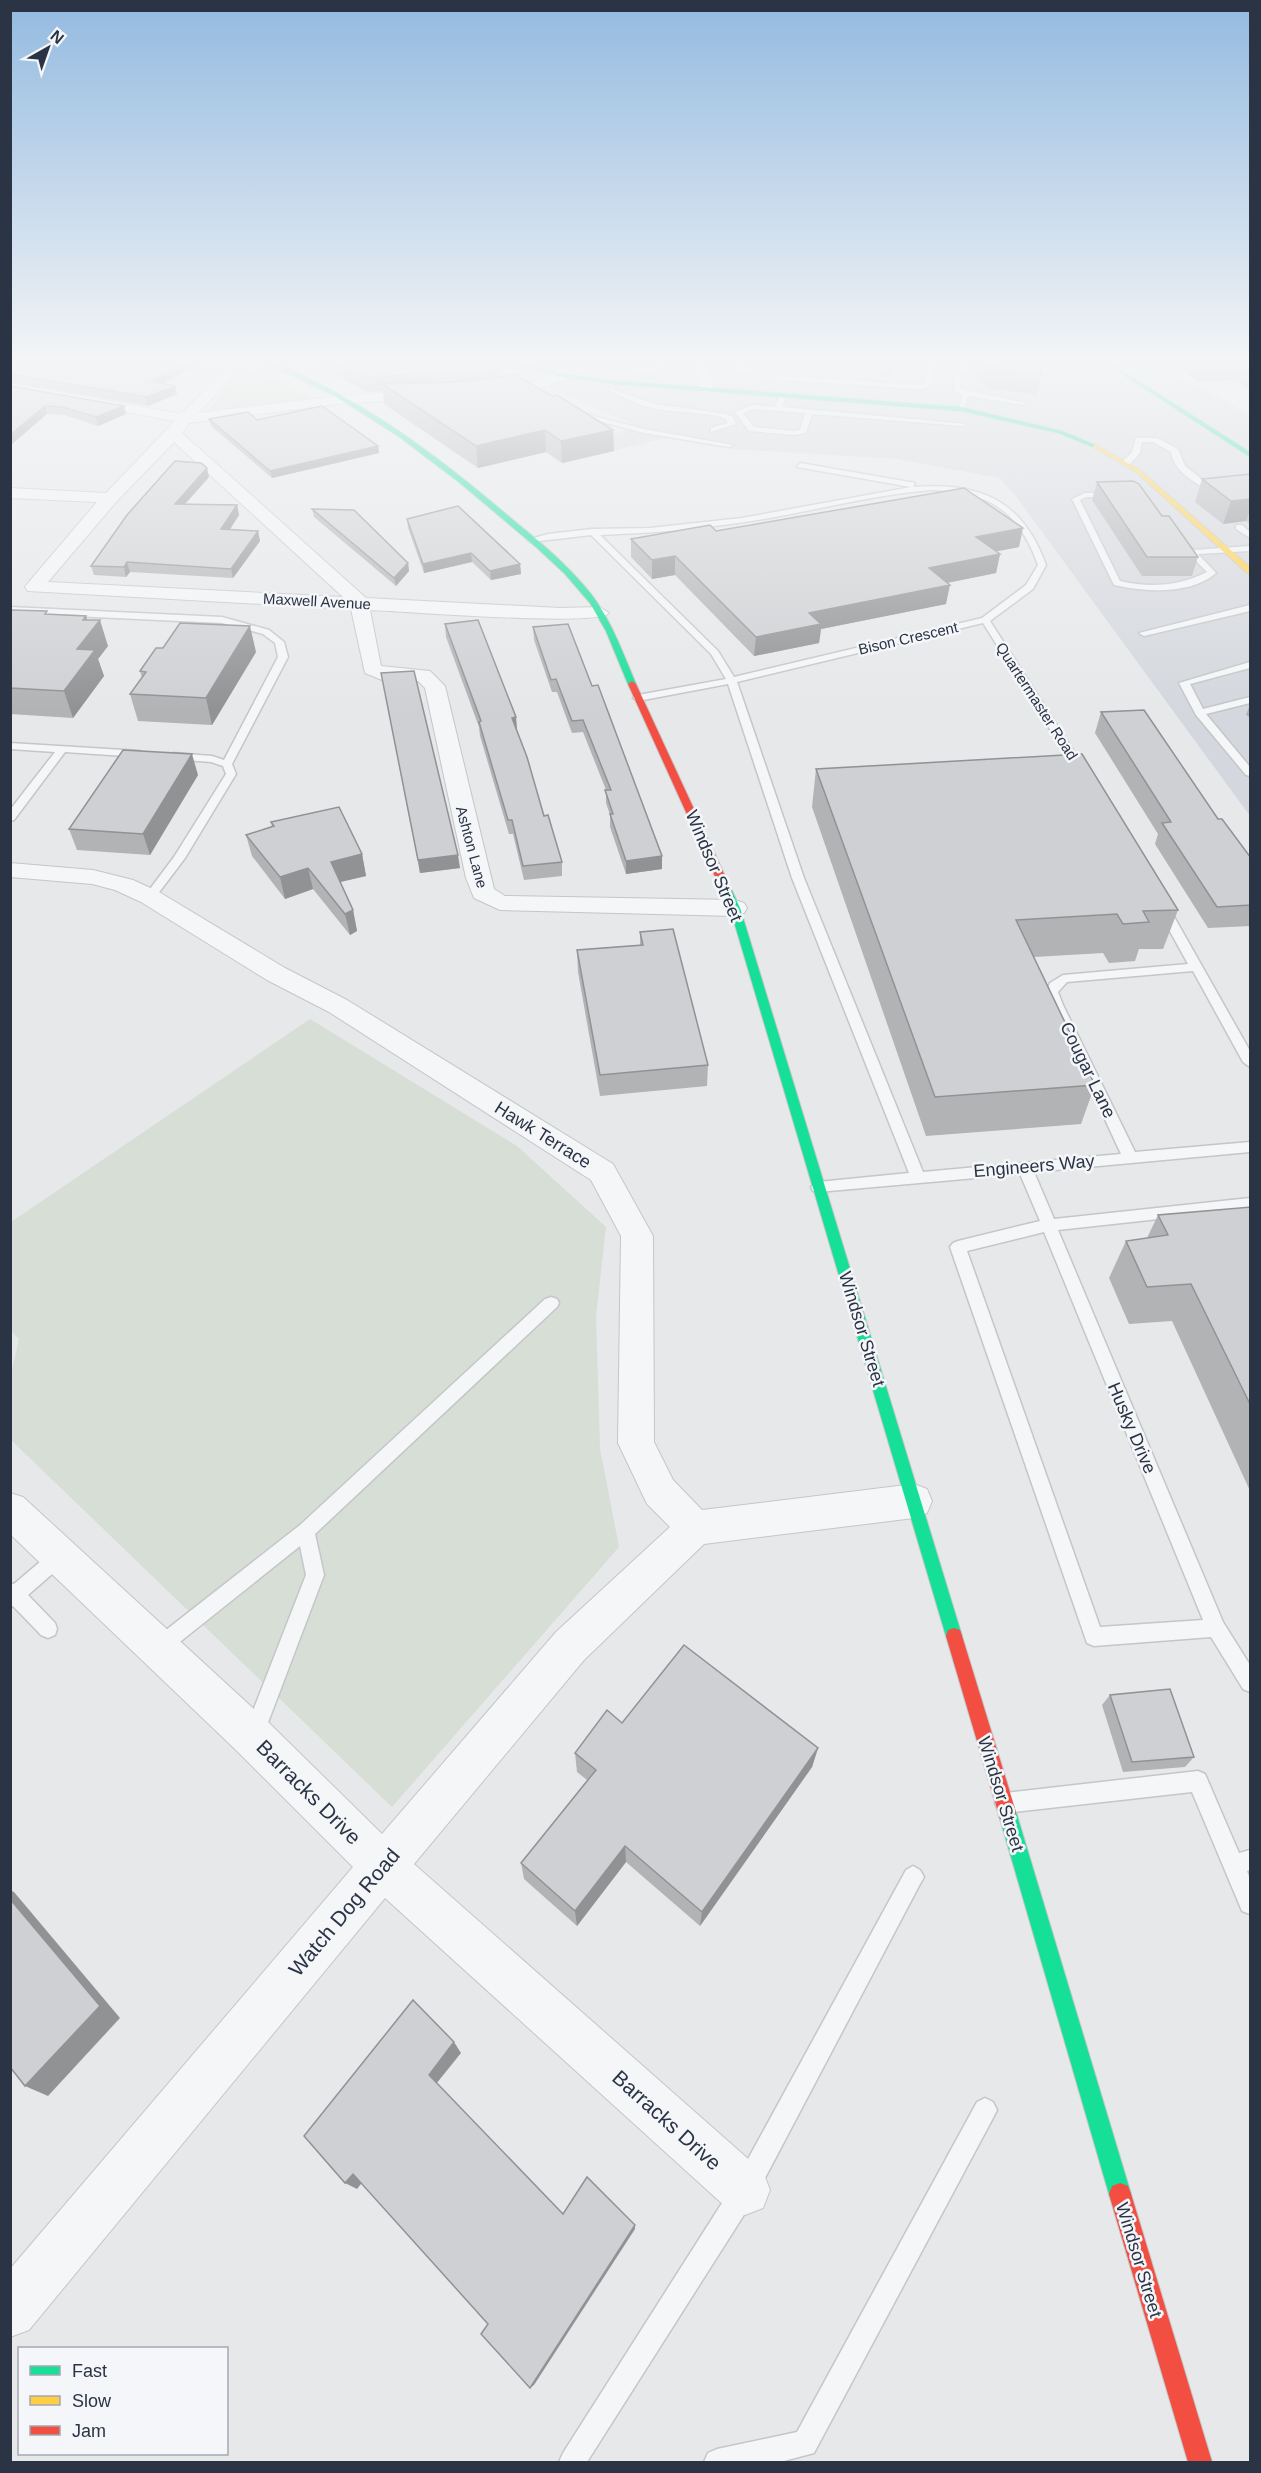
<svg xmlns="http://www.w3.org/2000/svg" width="1261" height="2473" font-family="Helvetica,sans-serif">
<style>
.built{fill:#d4d7dd}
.green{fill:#d6ded6}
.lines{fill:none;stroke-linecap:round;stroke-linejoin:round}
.lane-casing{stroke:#c4c6c8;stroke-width:3}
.street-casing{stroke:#c4c6c8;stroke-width:2}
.fast-casing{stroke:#c4c6c8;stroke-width:2}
.slow-casing{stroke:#c4c6c8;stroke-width:2}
.jam-casing{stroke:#c4c6c8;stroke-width:2}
.lane{fill:#f5f6f7;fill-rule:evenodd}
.street{fill:#f5f6f7;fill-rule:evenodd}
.fast{fill:#16e098;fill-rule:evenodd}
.slow{fill:#ffcf43;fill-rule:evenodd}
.jam{fill:#f24e42;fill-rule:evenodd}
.wall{fill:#b1b3b5}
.shaded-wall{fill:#909294}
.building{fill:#ced0d3;stroke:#909294;stroke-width:1.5}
.labels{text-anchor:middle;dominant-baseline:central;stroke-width:5;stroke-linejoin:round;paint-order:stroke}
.far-street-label{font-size:15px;fill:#2b3445;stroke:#f4f6f9}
.street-label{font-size:18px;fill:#2b3445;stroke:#f4f6f9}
.near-street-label{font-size:21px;fill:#2b3445;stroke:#f4f6f9}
</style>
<rect width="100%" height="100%" fill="#e6e8ea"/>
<polygon class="built" points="388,364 1156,364 1250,415 1250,816 1015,495 999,478 898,459 731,449 666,438 562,463 543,450 633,429 656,434 500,367 393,368"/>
<g class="green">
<polygon points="246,369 285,383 315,400 208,412 239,372"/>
<polygon points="310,1019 517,1146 606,1227 596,1316 600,1449 619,1547 392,1807 11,1440 11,1374 19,1339 11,1331 11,1222"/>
</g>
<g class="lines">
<g class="lane-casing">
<g id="lane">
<polygon points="591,364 648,368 655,367 655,364 661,364 661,368 648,372"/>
<polygon points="735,364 741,364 743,368 768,375 920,385 926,384 928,364 934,364 932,385 920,389 767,379 739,370"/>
<polygon points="962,364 968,364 969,371 959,376 961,389 1026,403 1023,405 969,396 963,410 959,410 962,395 955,390 953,375 963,370"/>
<path d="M609,388L655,404L725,414L732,416L736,424L711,432V428L728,423L726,419C708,412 690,413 671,411C649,409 628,401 609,390Z"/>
<path d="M783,393L786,395L782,407L967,424L963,426L812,414L806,433L794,435L749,431L735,412L753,405L775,407L780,395ZM754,409L805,413L800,430L794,431L754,427L743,413Z"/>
<polygon points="578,412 644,429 733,445 729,447 644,433 576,415"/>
<path d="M1136,438H1157L1178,449L1185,466L1212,487L1205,489C1191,479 1174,471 1171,452L1153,442H1142L1140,453L1129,465H1123V461L1132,452Z"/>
<path d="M800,463L915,483L913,487C979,482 1022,499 1046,565L1033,589L990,621L1087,772L1078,774L983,623L737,682L804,878L923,1172L1121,1154L1046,992L1050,983L1063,975L1188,964L1156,906L1158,903H1166L1168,906L1250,1051V1067L1243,1062L1193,971L1067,982L1058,992L1063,1005L1135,1152L1250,1142V1152L1034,1172L1054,1219L1250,1198V1209L1058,1230L1223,1622L1250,1665V1692L1243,1689L1211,1637L1094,1646L1087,1643L950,1247L953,1243L958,1241L1040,1221L1020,1174L818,1192L813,1191L811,1187L818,1182L909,1173L792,878L728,684L638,701L633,698L638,695L726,679L711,654L591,535L531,542L527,540L548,534L592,529L650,528L742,518L911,487L797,467ZM931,490C988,492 1018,509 1038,565L1026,585L982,618L734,677L718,651L600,535C655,533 710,528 764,519C820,509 874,495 931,490ZM1044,1232L1203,1620L1100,1627L967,1251Z"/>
<path d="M1085,493H1129L1141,496L1194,550L1250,546V551L1198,554L1216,573C1191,595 1145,592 1114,585L1072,499ZM1086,497H1128L1135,500L1207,572C1180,586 1149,588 1120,581L1080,500Z"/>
<polygon points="1236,525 1242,525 1250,532 1250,538 1236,529"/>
<polygon points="1250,605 1250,611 1144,636 1139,633"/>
<polygon points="10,607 222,617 269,630 284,642 288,657 232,764 236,774 185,858 154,899 146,899 144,897 174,857 226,774 223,766 211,762 173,759 168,756 173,753 212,756 224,760 278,657 275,643 263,634 222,623 10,613"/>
<polygon points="1250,662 1250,668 1190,684 1203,709 1250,697 1250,703 1206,714 1250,767 1250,776 1246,775 1196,715 1179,683"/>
<polygon points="10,743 140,751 145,754 140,757 65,752 14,820 10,821 10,810 55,752 10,749"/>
<polygon points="551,1297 557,1299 559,1303 557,1307 315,1534 324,1575 261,1741 254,1744 247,1741 244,1734 306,1575 300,1546 166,1653 159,1656 152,1653 150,1647 152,1641 300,1525 545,1299"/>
<polygon points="60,1548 66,1550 69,1556 66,1562 28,1595 55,1623 57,1629 55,1635 48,1638 41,1635 13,1606 10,1608 10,1583 14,1584 54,1550"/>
<polygon points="1198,1771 1205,1774 1239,1853 1250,1850 1250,1870 1247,1871 1250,1879 1250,1914 1242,1911 1192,1792 1005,1813 998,1810 995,1803 998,1796 1005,1793"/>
<polygon points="913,1866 920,1870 924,1877 920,1884 754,2199 587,2462 559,2462 563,2453 736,2181 906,1870"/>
<polygon points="985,2098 993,2102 997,2110 993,2118 814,2453 780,2462 704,2462 708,2453 717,2449 797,2432 977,2102"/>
</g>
</g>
<g class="street-casing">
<g id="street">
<path d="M231,364H245L198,413L345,395L425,391L432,395L425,399L345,403L189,423L182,433L366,598L560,608L600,607L609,613C600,627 400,611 370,610L381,666L430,671L445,686L494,889L505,896L735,900L744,903L747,908L744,913L735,916L500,910L474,898L466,878L425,688L418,681L382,680L365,673L351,609L28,591L25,587L28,583L97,502L10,498V488L106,493L175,421L10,391V383L181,414ZM174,442L343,597L48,582L116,502Z"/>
<polygon points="692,364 706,364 714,383 710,392 700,392 698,389 700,383"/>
<path d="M561,371L566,372V378C551,386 499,405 486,392L493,388L532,382Z"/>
<polygon points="10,863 93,870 133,880 159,892 285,968 347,1000 613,1164 653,1236 654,1442 673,1480 702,1510 914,1484 927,1489 932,1501 927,1513 914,1518 704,1544 584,1660 414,1864 763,2172 770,2190 763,2208 745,2215 727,2208 385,1898 29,2330 10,2337 10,2269 353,1867 238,1752 10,1534 10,1493 23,1497 268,1722 382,1834 556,1632 670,1527 647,1504 618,1443 621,1236 591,1180 329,1012 267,980 141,902 115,890 92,884 10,877"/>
</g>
</g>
<g class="fast-casing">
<g id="fast">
<path d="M266,364C280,362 300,374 312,380C383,415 446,463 506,514C534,537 563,560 586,588C610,616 622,651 636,684L635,686L628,684L606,631L590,603L565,574L536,547L460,483L398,436L333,395Z"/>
<polygon points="515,364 523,364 561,373 610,380 961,407 1062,431 1098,446 1093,447 1058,433 961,411 610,384 561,377"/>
<polygon points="1106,364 1112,364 1250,452 1250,457"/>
<polygon points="719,871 724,874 740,908 962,1636 960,1642 954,1644 948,1642 946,1636 730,908 714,874"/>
<polygon points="1007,1803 1014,1805 1016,1812 1131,2194 1128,2202 1120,2205 1112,2202 1109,2194 998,1812 1000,1805"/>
</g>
</g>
<g class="slow-casing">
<polygon id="slow" points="1095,444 1140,470 1250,567 1250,573 1247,573 1136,472 1093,447"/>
</g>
<g class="jam-casing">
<g id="jam">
<polygon points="632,681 636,684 724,874 723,876 715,876 714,874 628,684"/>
<polygon points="954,1628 960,1630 962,1636 1016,1812 1014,1819 1007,1821 1000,1819 998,1812 946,1636 948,1630"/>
<polygon points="1120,2183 1128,2186 1131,2194 1212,2462 1188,2462 1109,2194 1112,2186"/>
</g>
</g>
<use href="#lane" class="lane"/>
<use href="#street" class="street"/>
<use href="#fast" class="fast"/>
<use href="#slow" class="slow"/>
<use href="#jam" class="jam"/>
</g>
<g class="wall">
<polygon points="10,364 164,383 177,394 148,406 10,382"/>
<polygon points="319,364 487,364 499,370 499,377 552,396 613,430 614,451 562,463 546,452 478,468 384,404 383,391 368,392 334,374"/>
<polygon points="769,364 892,364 891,376 768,373"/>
<polygon points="969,364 1035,364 1042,373 1037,395 987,388"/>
<polygon points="1160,364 1248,364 1251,365 1251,392 1236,380 1198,382 1180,367 1164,367"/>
<polygon points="10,386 124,406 126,414 98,426 65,415 47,414"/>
<polygon points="209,419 378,446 379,453 272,478 211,426"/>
<polygon points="1251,474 1251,525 1246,521 1223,524 1195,502 1202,479"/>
<polygon points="209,477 185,504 237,505 239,515 229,530 258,531 260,541 233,578 130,572 126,577 94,575 91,566"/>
<polygon points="1097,482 1162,516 1198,557 1192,576 1142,576 1092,500"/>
<polygon points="312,509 408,563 409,571 396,586 314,517"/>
<polygon points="407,519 520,564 521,574 491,580 472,562 424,573 408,528"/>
<polygon points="716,531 1019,547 996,551 1000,554 996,573 947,583 946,604 821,629 819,643 754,656 675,575 652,579 631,557 631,539"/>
<polygon points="10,610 48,615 86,616 87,620 108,646 98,659 104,676 73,718 10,714"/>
<polygon points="445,624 516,717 517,731 544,816 562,862 562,876 524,880 513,834 509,834 480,736 479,727 446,637"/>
<polygon points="568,624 662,869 626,874 610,827 610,815 606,803 606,790 583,732 572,733 557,692 552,692 534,640 533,627"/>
<polygon points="256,652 212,725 138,721 130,694 142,678 140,671"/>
<polygon points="381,673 460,868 420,873"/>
<polygon points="1251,702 1251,718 1246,715"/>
<polygon points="1101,712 1218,819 1251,858 1251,926 1208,928 1155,844 1158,834 1095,733"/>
<polygon points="816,769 1178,910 1163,949 1139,949 1135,961 1109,963 1103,953 1034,957 1095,1085 1081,1124 926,1136 812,807"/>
<polygon points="198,775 150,855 77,850 69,829"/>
<polygon points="271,822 362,854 366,876 340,882 353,910 357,931 350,935 313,889 285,899 252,856 246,835 272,827"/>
<polygon points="640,932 708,1065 707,1086 600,1096 578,972 577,950 640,945"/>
<polygon points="1251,1207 1251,1493 1172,1321 1129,1324 1109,1278 1126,1241 1147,1238 1158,1215"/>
<polygon points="1110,1695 1194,1757 1185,1767 1123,1772 1102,1705"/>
<polygon points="622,1723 818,1748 812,1767 700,1926 626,1862 577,1926 524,1879 521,1863 587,1780 577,1772 575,1753"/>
</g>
<g class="shaded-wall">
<polygon points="183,364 199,364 153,389 151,381"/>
<polygon points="175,386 177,394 148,406 146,397"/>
<polygon points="45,406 47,414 10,446 10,435"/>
<polygon points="124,406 126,414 98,426 96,417"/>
<polygon points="545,430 546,452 478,468 476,446"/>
<polygon points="613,430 614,451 562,463 561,441"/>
<polygon points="378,446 379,453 272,478 270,471"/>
<polygon points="207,468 209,477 177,513 175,504"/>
<polygon points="1251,499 1251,507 1246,521 1223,524 1231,501"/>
<polygon points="237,505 239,515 224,539 221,529"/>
<polygon points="1023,528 1019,547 973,556 976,537"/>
<polygon points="258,531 260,541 233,578 231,569"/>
<polygon points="471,553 472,562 424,573 423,564"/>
<polygon points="1000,554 996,573 926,587 929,568"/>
<polygon points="675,556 675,575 652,579 652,560"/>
<polygon points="127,562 130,572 126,577 124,567"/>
<polygon points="408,563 409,571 396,586 394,578"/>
<polygon points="520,564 521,574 491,580 490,571"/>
<polygon points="950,585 946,604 821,629 819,643 754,656 756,637 809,613"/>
<polygon points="86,616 91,632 100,620 108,646 98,659 104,676 73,718 64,691 77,649 83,620"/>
<polygon points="250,626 256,652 212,725 206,698"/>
<polygon points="516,717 517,731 512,718"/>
<polygon points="192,754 198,775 150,855 143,834"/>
<polygon points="362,854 366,876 336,883 331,862"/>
<polygon points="458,855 460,868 420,873 418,860"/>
<polygon points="662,856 662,869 626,874 626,861"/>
<polygon points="308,868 313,889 285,899 280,877"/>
<polygon points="353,910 357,931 350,935 345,914"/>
<polygon points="818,1748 812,1767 700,1926 702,1912"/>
<polygon points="625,1846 626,1862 577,1926 575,1911"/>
<polygon points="10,1890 14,1892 120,2018 48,2096 25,2086"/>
<polygon points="454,2042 461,2053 436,2084 429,2075"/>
<polygon points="353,2174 364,2180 357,2189 345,2183"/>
<polygon points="635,2225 635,2229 534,2385 530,2388"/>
</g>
<g class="building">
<polygon points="10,364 183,364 151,381 175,386 146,397 10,374"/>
<polygon points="339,364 487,364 499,370 366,377"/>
<polygon points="989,364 1035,364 1042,373 991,366"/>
<polygon points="516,375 552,396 557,395 613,430 561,441 545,430 476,446 382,384 457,382"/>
<polygon points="10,386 124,406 96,417 62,407 45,406 10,435"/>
<polygon points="322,406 378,446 270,471 209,419 248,412 257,420"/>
<polygon points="175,461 201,463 207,468 175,504 237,505 221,529 258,531 231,569 127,562 124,567 91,566 127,515"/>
<polygon points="1251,474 1251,499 1231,501 1202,479"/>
<polygon points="1133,481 1139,484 1162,516 1169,516 1198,557 1147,557 1097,482"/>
<polygon points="964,488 1023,528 976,537 1000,554 929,568 950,585 809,613 821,624 756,637 675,556 652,560 631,539 710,525 716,531"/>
<polygon points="458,506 520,564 490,571 471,553 423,564 407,519"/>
<polygon points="312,509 354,510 408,563 394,578"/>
<polygon points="10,610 47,611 45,614 86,616 83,620 100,620 77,649 95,650 64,691 10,688"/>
<polygon points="478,620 516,717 512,718 527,757 544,816 548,815 562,862 523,866 512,820 508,820 479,722 481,721 445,624"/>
<polygon points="180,623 250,626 206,698 130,694 146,672 140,671 156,648 163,648"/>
<polygon points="568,624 592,686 598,685 662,856 626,861 610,814 613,814 605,790 611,790 583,720 572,721 556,679 551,680 533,627"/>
<polygon points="414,671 458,855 418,860 381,673"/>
<polygon points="1144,710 1218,819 1222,819 1251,858 1251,905 1217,907 1162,823 1171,822 1101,712"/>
<polygon points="123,750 192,754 143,834 69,829"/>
<polygon points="1082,754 1178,910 1143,911 1149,922 1123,924 1117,914 1016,920 1095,1085 935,1097 816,769"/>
<polygon points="339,807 362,854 331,862 353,910 345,914 308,868 280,877 246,835 274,826 271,822"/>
<polygon points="673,929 708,1065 600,1075 577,950 643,945 640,932"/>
<polygon points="1251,1207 1251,1406 1191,1284 1147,1287 1126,1241 1168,1235 1158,1215"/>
<polygon points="684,1645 818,1748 702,1912 625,1846 575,1911 521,1863 596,1770 575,1753 607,1710 622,1723"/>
<polygon points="1170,1689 1194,1757 1132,1762 1110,1695"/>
<polygon points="10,1899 100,2006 25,2086 10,2067"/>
<polygon points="413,2000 454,2042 429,2075 563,2214 587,2177 635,2225 530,2388 481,2334 488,2324 353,2174 345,2183 304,2136"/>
</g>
<linearGradient id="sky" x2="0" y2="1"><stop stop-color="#93bae0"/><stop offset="0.51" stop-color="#f4f5f6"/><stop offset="1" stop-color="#f4f5f6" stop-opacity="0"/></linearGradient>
<rect width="1261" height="710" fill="url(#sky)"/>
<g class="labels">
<g class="far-street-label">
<text transform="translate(317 601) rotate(3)">Maxwell Avenue</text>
<text transform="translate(908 638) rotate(-13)">Bison Crescent</text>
<text transform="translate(1037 701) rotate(57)">Quartermaster Road</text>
<text transform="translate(472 847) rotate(75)">Ashton Lane</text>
</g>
<g class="street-label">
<text transform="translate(714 866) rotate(67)">Windsor Street</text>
<text transform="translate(1088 1070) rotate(64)">Cougar Lane</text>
<text transform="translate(543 1135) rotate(32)">Hawk Terrace</text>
<text transform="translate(1034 1166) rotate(-5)">Engineers Way</text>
<text transform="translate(862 1329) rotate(73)">Windsor Street</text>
<text transform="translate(1132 1428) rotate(67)">Husky Drive</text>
<text transform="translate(1001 1794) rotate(73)">Windsor Street</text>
<text transform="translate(1139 2260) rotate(73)">Windsor Street</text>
</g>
<g class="near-street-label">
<text transform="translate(309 1792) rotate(45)">Barracks Drive</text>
<text transform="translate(344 1912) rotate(-50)">Watch Dog Road</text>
<text transform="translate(667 2120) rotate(42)">Barracks Drive</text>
</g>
</g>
<rect width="1261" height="2473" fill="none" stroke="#2b3445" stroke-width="24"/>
<rect x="18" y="2347" width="210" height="108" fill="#f4f6f9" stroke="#a4a8b1" stroke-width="1.5"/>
<rect x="30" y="2366" width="30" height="9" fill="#16e098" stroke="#a4a8b1" stroke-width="1.5"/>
<text x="72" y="2377" font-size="18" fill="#2b3445">Fast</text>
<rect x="30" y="2396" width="30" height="9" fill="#ffcf43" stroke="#a4a8b1" stroke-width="1.5"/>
<text x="72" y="2407" font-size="18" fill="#2b3445">Slow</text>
<rect x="30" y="2426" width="30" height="9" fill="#f24e42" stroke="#a4a8b1" stroke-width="1.5"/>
<text x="72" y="2437" font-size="18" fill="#2b3445">Jam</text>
<g transform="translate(48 48) rotate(40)" stroke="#f4f6f9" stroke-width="4.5" paint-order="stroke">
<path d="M0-4.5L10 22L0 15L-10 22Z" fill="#2b3445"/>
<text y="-9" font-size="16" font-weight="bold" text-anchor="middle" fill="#2b3445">N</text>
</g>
</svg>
